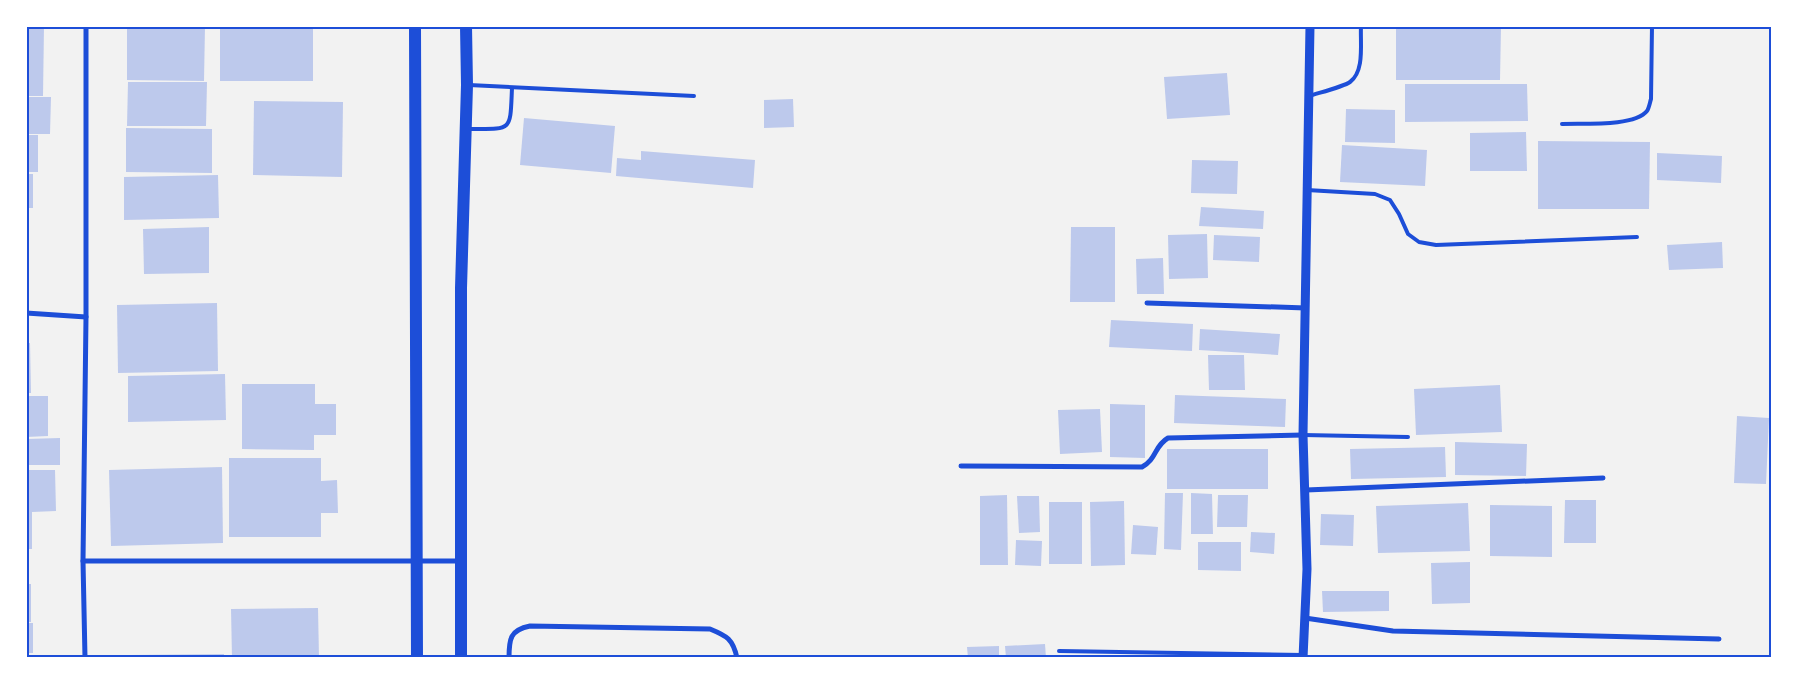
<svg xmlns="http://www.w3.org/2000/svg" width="1797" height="684" font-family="'Asap Condensed',sans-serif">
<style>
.building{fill:#bdc9ec}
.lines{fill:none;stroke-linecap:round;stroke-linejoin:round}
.service{stroke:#1d4ed8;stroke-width:4}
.minor{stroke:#1d4ed8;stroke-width:5}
.tertiary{stroke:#1d4ed8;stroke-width:9}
.primary{stroke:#1d4ed8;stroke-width:12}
.neatline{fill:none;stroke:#1d4ed8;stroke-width:2}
</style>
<rect width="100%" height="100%" fill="#f2f2f2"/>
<g class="building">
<polygon points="26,26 44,26 43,96 26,96"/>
<polygon points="127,26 205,26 204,81 127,80"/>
<rect x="220" y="26" width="93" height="55"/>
<polygon points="1396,26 1501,26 1500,80 1396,80"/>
<polygon points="1227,73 1230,115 1167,119 1164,77"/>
<polygon points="128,82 207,82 206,126 127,126"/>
<polygon points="1405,84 1527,84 1528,121 1405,122"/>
<polygon points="26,97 51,97 50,134 26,134"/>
<polygon points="793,99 794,127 764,128 764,100"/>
<polygon points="254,101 343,102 342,177 253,175"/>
<polygon points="1346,109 1395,110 1395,143 1345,142"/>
<polygon points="524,118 615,126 611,173 520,165"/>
<polygon points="126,128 212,129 212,173 126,172"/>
<polygon points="1526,132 1527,171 1470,171 1470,133"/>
<rect x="26" y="135" width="12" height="37"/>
<polygon points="1538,141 1650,142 1649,209 1538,209"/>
<polygon points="1342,145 1427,150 1425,186 1340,182"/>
<polygon points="641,151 755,160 753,188 616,176 617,158 641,160"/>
<polygon points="1657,153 1722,156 1721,183 1657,180"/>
<polygon points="1192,160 1238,161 1237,194 1191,193"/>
<rect x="26" y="174" width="7" height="34"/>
<polygon points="218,175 219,218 124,220 124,177"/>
<polygon points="1201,207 1264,211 1263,229 1199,226"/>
<polygon points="209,227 209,273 144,274 143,229"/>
<polygon points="1071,227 1115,227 1115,302 1070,302"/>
<polygon points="1207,234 1208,278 1169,279 1168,235"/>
<polygon points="1214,235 1260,237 1259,262 1213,260"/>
<polygon points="1722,242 1723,268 1669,270 1667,245"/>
<polygon points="1163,258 1164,294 1137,294 1136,259"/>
<polygon points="217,303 218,371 118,373 117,305"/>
<polygon points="1111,320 1193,324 1192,351 1109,347"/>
<polygon points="1200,329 1280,334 1278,355 1199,350"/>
<polygon points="26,343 30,343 31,393 26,393"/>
<polygon points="1208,355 1244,355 1245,390 1209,390"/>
<polygon points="225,374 226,420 128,422 128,376"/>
<polygon points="242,384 315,384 315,404 336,404 336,435 314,435 314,450 242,449"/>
<polygon points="1500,385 1502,432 1416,435 1414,389"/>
<polygon points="1175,395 1286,399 1285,427 1174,423"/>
<polygon points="26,396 48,396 48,436 26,437"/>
<polygon points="1110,404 1145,405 1145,458 1110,457"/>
<polygon points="1100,409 1102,452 1060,454 1058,410"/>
<polygon points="1737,416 1769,418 1766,484 1734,483"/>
<polygon points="60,438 60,465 26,465 26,439"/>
<polygon points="1455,442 1527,444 1526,476 1455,475"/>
<polygon points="1445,447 1446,477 1351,479 1350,449"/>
<rect x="1167" y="449" width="101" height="40"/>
<polygon points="229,458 321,458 321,481 337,480 338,513 321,513 321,537 229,537"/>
<polygon points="222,467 223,543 111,546 109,470"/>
<polygon points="26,470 55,470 56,511 32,512 32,549 26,549"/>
<polygon points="1165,493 1183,493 1181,550 1164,549"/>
<polygon points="1191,493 1212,494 1213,534 1191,534"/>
<polygon points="1007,495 1008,565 980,565 980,496"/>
<polygon points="1218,495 1248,495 1247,527 1217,527"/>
<polygon points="1017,496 1039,496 1040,532 1019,533"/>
<polygon points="1565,500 1596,500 1596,543 1564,543"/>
<polygon points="1124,501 1125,565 1091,566 1090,502"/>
<rect x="1049" y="502" width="33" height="62"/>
<polygon points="1468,503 1470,551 1378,553 1376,506"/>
<polygon points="1490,505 1552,506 1552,557 1490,556"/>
<polygon points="1321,514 1354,515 1353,546 1320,545"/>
<polygon points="1133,525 1158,527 1156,555 1131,554"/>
<polygon points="1251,532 1275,533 1274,554 1250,552"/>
<polygon points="1016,540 1042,541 1041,566 1015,565"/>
<polygon points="1198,542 1241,542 1241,571 1198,570"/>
<polygon points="26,550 28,550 29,583 26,583"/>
<polygon points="1470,562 1470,603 1432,604 1431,563"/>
<rect x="26" y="584" width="5" height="38"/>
<polygon points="1322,591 1389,591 1389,611 1323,612"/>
<polygon points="318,608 319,658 232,658 231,609"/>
<rect x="26" y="623" width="7" height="30"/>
<polygon points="1045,644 1046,658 1006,658 1005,646"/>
<polygon points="999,646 999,658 968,658 967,647"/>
<polygon points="224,654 224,658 131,658 131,655"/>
</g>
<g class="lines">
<g class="service">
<polyline points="469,85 694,96"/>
<path d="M1309,96C1318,93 1343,87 1350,82C1365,71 1360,43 1361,26"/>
<path d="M1562,124C1583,123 1634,127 1647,111C1649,108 1650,102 1651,99L1652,26"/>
<path d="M469,129C513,129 510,132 512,88"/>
<polyline points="1307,190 1375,194 1390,200 1399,214 1408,234 1419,242 1436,245 1637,237"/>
<polyline points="1303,435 1408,437"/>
<polyline points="1059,651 1303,655"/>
</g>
<g class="minor">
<polyline points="1147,303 1306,308"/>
<polyline points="26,313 86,317"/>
<path d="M961,466L1142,467C1157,459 1154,446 1168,438L1303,435"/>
<polyline points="1306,490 1603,478"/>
<polyline points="83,561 460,561"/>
<polyline points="1305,618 1393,631 1719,639"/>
<polyline points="85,658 83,561 86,317 86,26"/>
<path d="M509,658C509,639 510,630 530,626L710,629C727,636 733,639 737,658"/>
</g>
<polyline class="tertiary" points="1303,658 1307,569 1303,435 1310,26"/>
<g class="primary">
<polyline points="415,26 417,658"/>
<polyline points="461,658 461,288 467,85 466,26"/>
</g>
</g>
<rect width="1797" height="684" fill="none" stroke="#ffffff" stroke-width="55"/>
<rect x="28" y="28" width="1742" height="628" class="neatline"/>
</svg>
